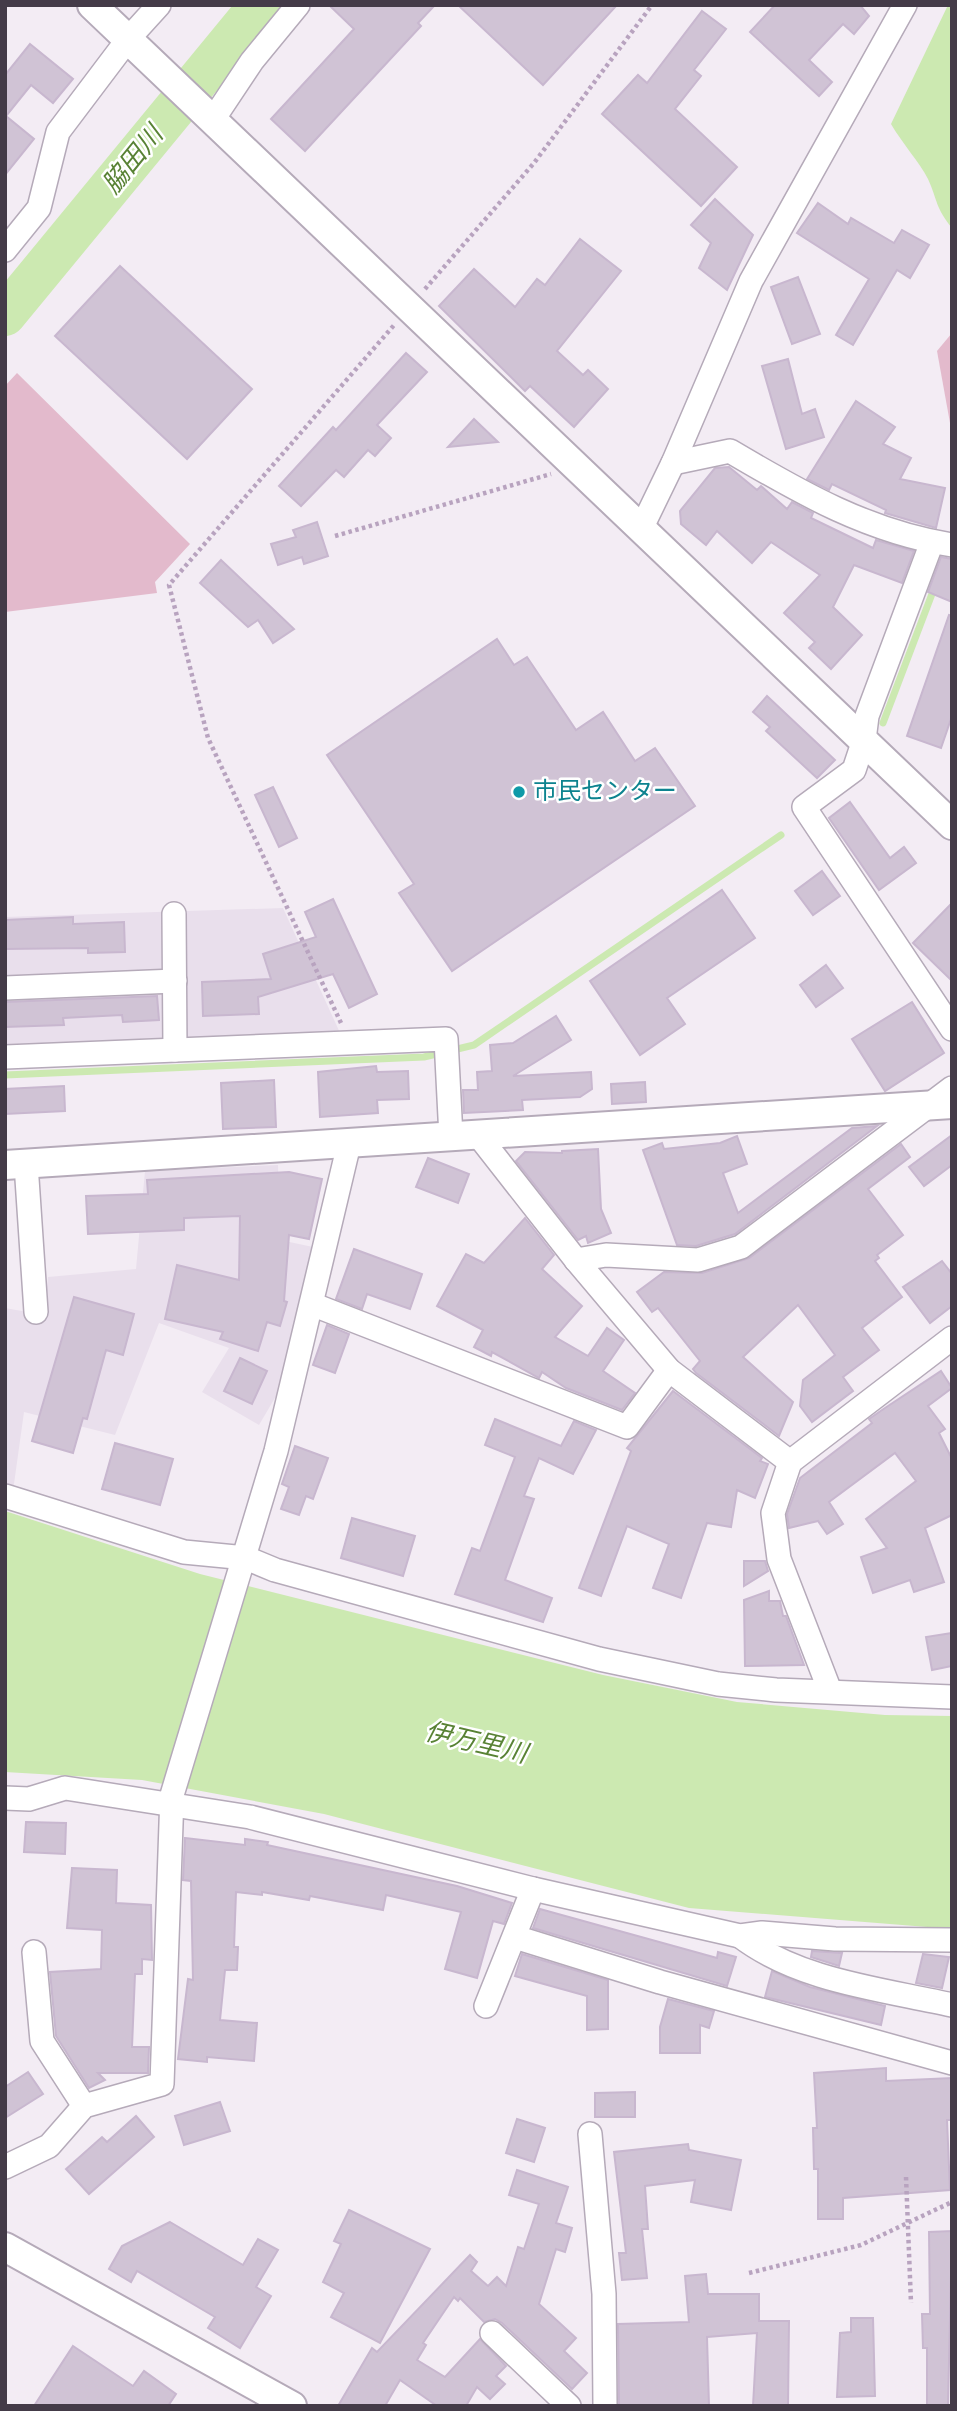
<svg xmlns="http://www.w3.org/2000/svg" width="957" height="2411" font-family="'Alegreya Sans','Noto Sans JP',sans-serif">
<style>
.residential{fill:#e9dfec}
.green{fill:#e3bacc}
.water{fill:#cce9b1}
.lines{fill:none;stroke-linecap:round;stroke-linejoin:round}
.stream{stroke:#cce9b1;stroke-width:7}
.river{stroke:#cce9b1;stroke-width:42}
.building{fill:#d0c3d5;stroke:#c8b7cf;stroke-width:2}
.minor-casing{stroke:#b5aab9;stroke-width:26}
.tertiary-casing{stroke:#b5aab9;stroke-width:32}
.path{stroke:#b8a3bf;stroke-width:4.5;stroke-dasharray:3.5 3.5;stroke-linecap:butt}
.minor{stroke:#fff;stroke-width:23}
.tertiary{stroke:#fff;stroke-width:28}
.culture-dot{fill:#0f9aa8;stroke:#fff;stroke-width:2.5}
.labels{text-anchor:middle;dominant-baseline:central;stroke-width:5;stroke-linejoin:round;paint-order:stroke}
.culture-label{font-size:24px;fill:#0d838f;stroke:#fff;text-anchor:start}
.water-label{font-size:26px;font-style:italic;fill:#588234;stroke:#fff}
</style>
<rect width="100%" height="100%" fill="#f3ecf4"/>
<g class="residential">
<polygon points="283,908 341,1035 5,1053 5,917"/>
<polygon points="278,1165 280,1240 313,1247 299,1357 259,1425 202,1392 229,1348 159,1323 115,1435 24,1412 13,1491 5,1489 5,1308 44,1315 48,1277 136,1269 145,1171"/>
</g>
<g class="green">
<polygon points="952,333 952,434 937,351"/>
<polygon points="17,373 190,544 155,582 157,593 5,612 5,386"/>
</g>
<g class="water">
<path d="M948,5H952V228C935,207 938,201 928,179C920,163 902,143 891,124Z"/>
<polygon points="5,1511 200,1574 603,1675 737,1702 885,1715 952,1716 952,1929 689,1908 324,1814 142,1780 5,1772"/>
</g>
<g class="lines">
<g class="stream">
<polyline points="883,723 935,586"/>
<polyline points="5,1075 424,1057 474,1045 781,835"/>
</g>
<polyline class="river" points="5,315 260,5"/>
</g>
<g class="building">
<polygon points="329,5 435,5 418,23 421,26 305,151 271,119 354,29"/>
<polygon points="458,5 617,5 543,85"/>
<polygon points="775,5 860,5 869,16 854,34 843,24 809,60 832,82 819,96 750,32"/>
<polygon points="702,11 726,29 694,70 701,76 675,109 737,167 701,206 602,114 638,75 647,83"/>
<polygon points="30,44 73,79 53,103 31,85 6,116 34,139 5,175 5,75"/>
<polygon points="715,199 753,235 727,290 699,268 711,243 691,225"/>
<polygon points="818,203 848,224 851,218 894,243 902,230 929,245 910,278 897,270 853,345 836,335 869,279 797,233"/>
<polygon points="580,239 621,271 557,351 583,375 588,370 608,389 574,427 530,386 525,391 439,306 474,269 515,307 537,279 545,285"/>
<polygon points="120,266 252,389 187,459 55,336"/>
<polygon points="798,277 820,334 792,344 771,287"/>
<polygon points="406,353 427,372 377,425 391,438 375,456 368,450 344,477 336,470 301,506 279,486 333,427 336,430"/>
<polygon points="788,359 802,414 815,409 824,437 786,449 762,366"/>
<polygon points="856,401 895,427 883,444 911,458 900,479 945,488 936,528 885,513 886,510 832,484 829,490 807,479"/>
<polygon points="474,419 498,442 448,447"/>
<polygon points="729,467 757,490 761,486 787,509 792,502 813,513 811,518 873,548 876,540 914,551 902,583 854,565 833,607 862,635 831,669 809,648 815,642 784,613 820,575 771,542 752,563 717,531 706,545 681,524 680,511 715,468"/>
<polygon points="317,522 328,556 304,564 302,557 278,565 271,544 296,537 293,530"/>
<polygon points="941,557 952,559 952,602 928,592"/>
<polygon points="221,560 274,610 294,629 273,643 258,620 248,627 200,583"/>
<polygon points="949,615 952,616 952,716 941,748 907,736"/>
<polygon points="497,639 514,665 527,657 576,730 603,712 635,761 655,748 695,806 452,971 399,893 414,884 327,755"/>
<polygon points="767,696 835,760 817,778 766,731 770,727 753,712"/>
<polygon points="273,787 297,838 279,847 255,795"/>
<polygon points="850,802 890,858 904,847 916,863 879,890 829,818"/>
<polygon points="822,871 840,896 813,915 795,891"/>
<polygon points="722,890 755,938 667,998 685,1024 640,1055 590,981"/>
<polygon points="333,899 377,994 349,1008 333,974 258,997 259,1014 203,1016 202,982 271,979 263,954 316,937 305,912"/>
<polygon points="952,903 952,981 913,943"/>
<polygon points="73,917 73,924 124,922 125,952 88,953 88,948 5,949 5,920"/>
<polygon points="826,965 843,988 816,1007 800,985"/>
<polygon points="157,996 159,1020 123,1022 122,1015 63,1018 64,1025 5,1027 5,1002"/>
<polygon points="912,1002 944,1053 885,1091 852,1039"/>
<polygon points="556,1016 571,1040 513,1076 591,1072 592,1089 580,1097 522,1100 523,1110 464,1113 463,1090 478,1090 477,1072 492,1071 490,1045 513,1043"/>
<polygon points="376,1066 377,1072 408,1071 409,1099 377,1100 378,1113 320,1117 318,1072"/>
<polygon points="274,1080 276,1127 223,1129 221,1083"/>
<polygon points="645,1082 646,1102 612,1104 611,1084"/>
<polygon points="64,1086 65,1111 5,1114 5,1089"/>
<polygon points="877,1126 735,1234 696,1246 677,1245 643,1150 662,1143 664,1149 720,1143 737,1136 747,1164 723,1173 738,1213 852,1128"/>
<polygon points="952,1135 952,1165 924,1186 909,1167"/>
<polygon points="901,1144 910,1157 868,1189 903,1235 877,1255 879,1258 875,1261 902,1297 862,1328 879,1350 843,1377 853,1391 812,1422 800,1406 803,1380 835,1355 798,1305 743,1357 793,1402 779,1436 696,1373 693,1369 700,1361 658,1308 652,1312 637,1292 664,1272 702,1273 749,1258"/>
<polygon points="598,1149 601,1209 611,1233 588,1243 586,1236 578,1240 516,1161 525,1152 562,1153 562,1151"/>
<polygon points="428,1158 469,1174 458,1203 416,1187"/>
<polygon points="289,1172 322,1179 309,1239 289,1235 284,1301 287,1302 280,1326 267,1322 258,1351 220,1339 223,1332 165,1319 177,1265 239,1280 240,1216 184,1218 184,1230 88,1234 86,1196 148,1194 147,1180"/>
<polygon points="525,1218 554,1255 542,1269 582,1306 555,1337 588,1356 607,1328 624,1340 603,1371 635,1393 622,1410 566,1388 542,1372 539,1378 492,1352 491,1356 474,1347 483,1330 437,1306 466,1254 484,1263"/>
<polygon points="354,1249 422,1274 410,1309 367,1294 362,1309 336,1299"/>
<polygon points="942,1261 952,1274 952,1306 930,1323 903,1287"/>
<polygon points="74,1297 134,1314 123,1355 106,1350 87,1419 83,1418 73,1453 32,1441"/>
<polygon points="327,1325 349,1334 335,1373 313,1365"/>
<polygon points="240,1358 267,1371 252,1404 224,1391"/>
<polygon points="941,1371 952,1388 928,1406 945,1429 939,1433 952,1459 952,1515 925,1528 944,1582 914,1592 910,1580 873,1593 861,1557 887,1548 866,1519 916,1481 895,1453 829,1502 843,1524 827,1534 818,1521 789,1528 787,1514 800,1478 872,1423 869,1419 885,1408"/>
<polygon points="673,1391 762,1458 760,1461 768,1464 755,1498 737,1490 731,1527 707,1523 681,1598 653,1588 669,1544 627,1526 601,1596 579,1588 631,1451 627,1448"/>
<polygon points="495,1419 561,1446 574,1421 596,1430 573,1474 539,1458 524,1496 534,1499 505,1580 552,1598 543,1622 455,1594 472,1548 480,1551 515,1457 485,1445"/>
<polygon points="115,1443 173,1459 160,1505 102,1489"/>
<polygon points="295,1446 328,1458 313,1499 306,1496 299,1515 281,1509 289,1487 282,1484"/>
<polygon points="352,1518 415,1536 403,1576 341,1558"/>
<polygon points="744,1561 765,1561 768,1571 744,1586"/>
<polygon points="769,1591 769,1601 780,1601 783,1616 786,1616 804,1665 745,1666 744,1600"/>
<polygon points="952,1633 952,1666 932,1670 926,1637"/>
<polygon points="26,1822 66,1823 65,1854 24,1852"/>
<polygon points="185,1838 245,1845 245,1839 268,1842 267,1845 457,1886 512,1903 504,1924 493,1921 477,1978 445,1969 461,1912 386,1895 383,1910 310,1896 309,1900 262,1892 262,1895 236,1892 234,1947 238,1947 237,1970 225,1970 220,2020 257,2023 254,2061 207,2057 207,2062 178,2059 188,1979 193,1980 191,1881 183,1880"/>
<polygon points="72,1868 117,1870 116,1903 151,1905 152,1960 142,1959 142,1974 135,1974 132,2047 149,2047 148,2073 98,2073 105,2080 89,2088 56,2036 50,1972 101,1969 102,1930 67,1928"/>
<polygon points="540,1909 717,1958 718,1952 736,1957 727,1986 533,1928"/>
<polygon points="812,1951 842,1953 839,1966 811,1957"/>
<polygon points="522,1954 608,1980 608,2029 587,2030 587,1996 515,1976"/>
<polygon points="923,1954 949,1957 942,1988 916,1983"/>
<polygon points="772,1971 810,1987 885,2006 881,2025 765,1997"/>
<polygon points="668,1999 714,2011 709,2028 700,2025 700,2053 660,2053 660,2027"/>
<polygon points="886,2068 886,2081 952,2078 952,2120 947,2120 950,2190 843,2198 843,2219 818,2219 818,2169 814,2169 813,2128 817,2128 814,2073"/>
<polygon points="28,2072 43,2094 5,2118 5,2087"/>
<polygon points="635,2092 635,2117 595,2117 595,2093"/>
<polygon points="220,2102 230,2131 184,2145 175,2116"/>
<polygon points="136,2116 154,2137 89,2194 66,2169 102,2137 107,2142"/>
<polygon points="517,2119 545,2128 534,2162 506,2153"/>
<polygon points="688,2144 689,2150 741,2160 731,2210 691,2202 695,2180 645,2186 648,2229 642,2229 647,2278 622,2280 619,2253 626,2253 614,2152"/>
<polygon points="517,2170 568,2187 556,2223 572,2228 565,2252 556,2249 539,2304 576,2338 564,2351 587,2373 572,2389 502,2323 495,2319 484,2322 460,2298 458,2301 454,2297 423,2343 426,2345 417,2360 445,2377 480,2339 506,2366 496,2376 505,2384 490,2399 477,2387 466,2406 437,2406 400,2380 385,2406 338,2406 372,2348 377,2352 470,2255 477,2262 471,2271 488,2286 497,2277 506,2286 518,2247 524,2249 539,2204 509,2195"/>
<polygon points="349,2210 430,2249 380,2343 331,2317 344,2293 323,2282 341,2244 334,2241"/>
<polygon points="170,2222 243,2265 258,2239 278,2250 256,2287 271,2296 240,2348 208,2328 215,2317 137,2271 131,2282 109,2269 122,2246"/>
<polygon points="952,2231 948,2406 927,2406 927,2348 923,2348 922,2314 930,2314 929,2232"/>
<polygon points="706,2274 708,2294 759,2294 759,2321 789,2321 788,2406 753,2406 757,2333 707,2337 709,2406 619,2406 618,2324 689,2322 685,2276"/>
<polygon points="851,2318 873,2318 875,2396 837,2397 840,2333 851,2332"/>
<polygon points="73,2346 133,2386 144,2371 176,2394 168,2406 34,2406"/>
</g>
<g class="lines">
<g class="minor-casing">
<g id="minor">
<polyline points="214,118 252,61 298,5"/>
<polyline points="5,250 39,208 58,132 129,38 159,5"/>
<path d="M673,463L730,451C801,493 869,532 952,545"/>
<polyline points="642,527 673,463 751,281 905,5"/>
<polyline points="932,542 867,716 864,740 854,770 804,807 952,1029"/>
<polyline points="174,914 175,1050"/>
<polyline points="5,988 175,981"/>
<polyline points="5,1057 446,1039 451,1137"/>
<polyline points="478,1135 576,1260 669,1370 790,1462 952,1338"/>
<polyline points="26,1164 36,1312"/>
<polyline points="576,1260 606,1255 698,1260 741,1247 952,1088"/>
<polyline points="314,1305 627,1427 669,1370"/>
<polyline points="790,1462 773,1513 779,1559 830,1691"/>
<polyline points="5,1496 184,1552 246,1558 275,1570 599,1659 718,1684 776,1690 952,1697"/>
<polyline points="5,1798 29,1799 65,1788 250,1817 533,1889 740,1936 762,1933 835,1939 952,1940"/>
<path d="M740,1936C799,1981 881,1989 952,2005"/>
<polyline points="515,1937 660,1982 952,2063"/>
<polyline points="34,1952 42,2041 84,2106"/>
<polyline points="486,2006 533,1889"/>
<polyline points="590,2134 604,2294 605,2406"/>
<polyline points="5,2167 49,2146 84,2106 162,2084 172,1795 276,1451 349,1144"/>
<polyline points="492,2333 569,2406"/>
</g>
</g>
<g class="tertiary-casing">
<g id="tertiary">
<polyline points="92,5 952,825"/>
<polyline points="5,1165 952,1104"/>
<polyline points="5,2247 292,2406"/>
</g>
</g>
<g class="path">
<polyline points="425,289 534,163 652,5"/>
<polyline points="335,536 551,474"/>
<polyline points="341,1023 208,738 169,585 395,324"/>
<polyline points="906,2177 911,2303"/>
<polyline points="749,2273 861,2245 952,2202"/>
</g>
<use href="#minor" class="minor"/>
<use href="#tertiary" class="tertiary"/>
</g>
<circle class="culture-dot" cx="519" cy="792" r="7"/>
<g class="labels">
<g class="culture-label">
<text x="533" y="792">市民センター</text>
</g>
<g class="water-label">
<text transform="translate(133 160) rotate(-51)">脇田川</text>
<text transform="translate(476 1743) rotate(13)">伊万里川</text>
</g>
</g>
<rect width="957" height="2411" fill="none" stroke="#443b48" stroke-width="14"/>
</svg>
